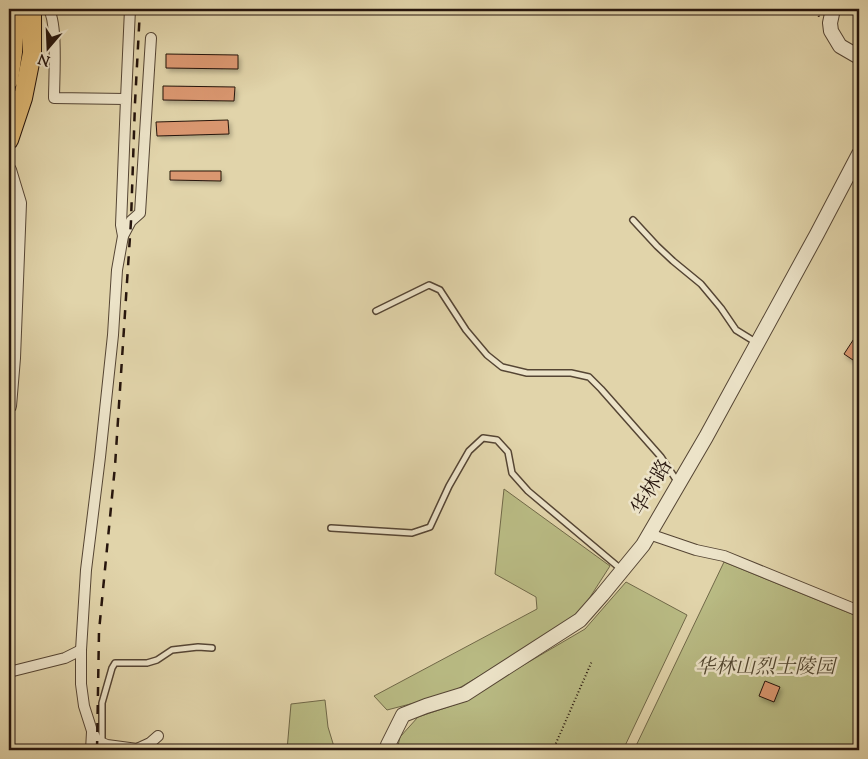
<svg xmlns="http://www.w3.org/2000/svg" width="868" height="759" font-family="'Sorts Mill Goudy','Noto Serif SC',serif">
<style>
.green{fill:#b9bb84;stroke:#706848}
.building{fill:#da9770;stroke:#26150d;filter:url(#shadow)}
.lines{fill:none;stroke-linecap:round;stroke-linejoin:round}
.service-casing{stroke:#554534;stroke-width:8}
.minor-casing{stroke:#554534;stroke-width:12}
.tertiary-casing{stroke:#554534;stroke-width:16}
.trunk-casing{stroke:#26150d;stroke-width:20}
.path{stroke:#26150d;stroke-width:2;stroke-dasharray:1 2.5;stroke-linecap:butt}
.service{stroke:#ece3c8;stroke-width:5}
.minor{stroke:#ece3c8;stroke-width:10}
.tertiary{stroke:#ece3c8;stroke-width:14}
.trunk{stroke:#e0ba75;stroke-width:18}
.rail{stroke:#26150d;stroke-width:2.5;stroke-dasharray:9 9;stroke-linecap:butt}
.labels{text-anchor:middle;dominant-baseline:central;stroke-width:5;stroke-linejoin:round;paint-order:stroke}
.street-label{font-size:20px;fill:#26150d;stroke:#ece3c8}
.park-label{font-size:20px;font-style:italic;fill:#524731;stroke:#ece3c8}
</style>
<defs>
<filter id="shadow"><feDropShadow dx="2" dy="3" stdDeviation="2.5" flood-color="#0004"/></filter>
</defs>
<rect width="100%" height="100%" fill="#e1d4aa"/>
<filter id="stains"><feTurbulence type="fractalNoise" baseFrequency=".004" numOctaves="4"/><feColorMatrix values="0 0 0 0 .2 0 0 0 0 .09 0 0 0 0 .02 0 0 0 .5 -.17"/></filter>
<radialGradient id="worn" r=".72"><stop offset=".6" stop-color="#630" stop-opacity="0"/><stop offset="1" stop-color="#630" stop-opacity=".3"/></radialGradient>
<g class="green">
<polygon points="504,489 610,566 576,619 449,694 387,710 374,696 537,609 536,597 495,574"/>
<polygon points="724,562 859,617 859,750 634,750"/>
<polygon points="626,582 687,615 623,750 397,750 400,737 418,717 457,704 585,629"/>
<polygon points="325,700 328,727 335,750 287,750 291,704"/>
</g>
<g class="building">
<polygon points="166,54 238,55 238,69 166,68"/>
<polygon points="163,86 235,87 234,101 163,100"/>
<polygon points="228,120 229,134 157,136 156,122"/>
<polygon points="170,171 221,171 221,181 170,180"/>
<polygon points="859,331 859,364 844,354"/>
<polygon points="765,681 780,687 774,702 759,696"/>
</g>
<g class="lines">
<g class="service-casing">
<g id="service">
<polyline points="633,220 657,246 673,261 701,284 721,308 736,330 757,343"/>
<polyline points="376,311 429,285 440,290 466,330 487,355 502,367 527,373 571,373 589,377 601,389 661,457 677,481"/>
<polyline points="331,528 412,533 430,527 449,486 469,451 483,438 497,440 508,452 512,473 528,491 622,570"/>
<polyline points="102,743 102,703 112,668 115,663 147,663 157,660 172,650 198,647 212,648"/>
</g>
</g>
<g class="minor-casing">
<g id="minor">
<path d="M48,9C58,20 54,80 54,98L126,99L121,225L123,236"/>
<polyline points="151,38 140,213 131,221 123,236 117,270 113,335 100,457 86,570 81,650 81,684 84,706 92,731 97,741 107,745 137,749 150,743 158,736"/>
<polyline points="9,95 23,98"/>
<polyline points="126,99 130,9"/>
<polyline points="649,534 696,550 724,556 859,611"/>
<polyline points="9,672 65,658 81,650"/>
<polyline points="91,750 92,732"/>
</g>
</g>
<g class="tertiary-casing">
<g id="tertiary">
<polyline points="833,9 830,23 831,31 840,46 859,57"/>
<polyline points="9,170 19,203 13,358 9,406"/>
<polyline points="387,750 388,745 403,715 426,706 465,694 580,620 602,595 643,545 706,437 817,234 859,154"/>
</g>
</g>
<g class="trunk-casing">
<g id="trunk">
<polyline points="9,80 13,52 16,9"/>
<polyline points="9,140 23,98 32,53 32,9"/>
</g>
</g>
<g class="path">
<polyline points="817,9 819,17"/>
<polyline points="553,750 592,661"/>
</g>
<use href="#service" class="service"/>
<use href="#minor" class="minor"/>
<use href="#tertiary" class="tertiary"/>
<use href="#trunk" class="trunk"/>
<polyline class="rail" points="97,750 99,631 115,466 131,221 135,103 140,9"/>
</g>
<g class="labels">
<g class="street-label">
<text transform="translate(653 488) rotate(-60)">华林路</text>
</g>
<g class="park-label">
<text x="765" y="668">华林山烈士陵园</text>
</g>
</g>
<rect width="868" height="759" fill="none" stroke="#e1d4aa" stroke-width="30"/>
<rect x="10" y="10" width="848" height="739" fill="none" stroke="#26150d" stroke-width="2.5"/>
<rect x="15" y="15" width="838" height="729" fill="none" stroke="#26150d"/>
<g transform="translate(48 48) rotate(199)" stroke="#ece3c8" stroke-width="4" paint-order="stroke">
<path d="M0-4L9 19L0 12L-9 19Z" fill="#26150d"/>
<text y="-8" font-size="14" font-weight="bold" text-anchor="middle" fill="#26150d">N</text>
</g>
<rect width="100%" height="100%" filter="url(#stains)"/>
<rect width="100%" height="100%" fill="url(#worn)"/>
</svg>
